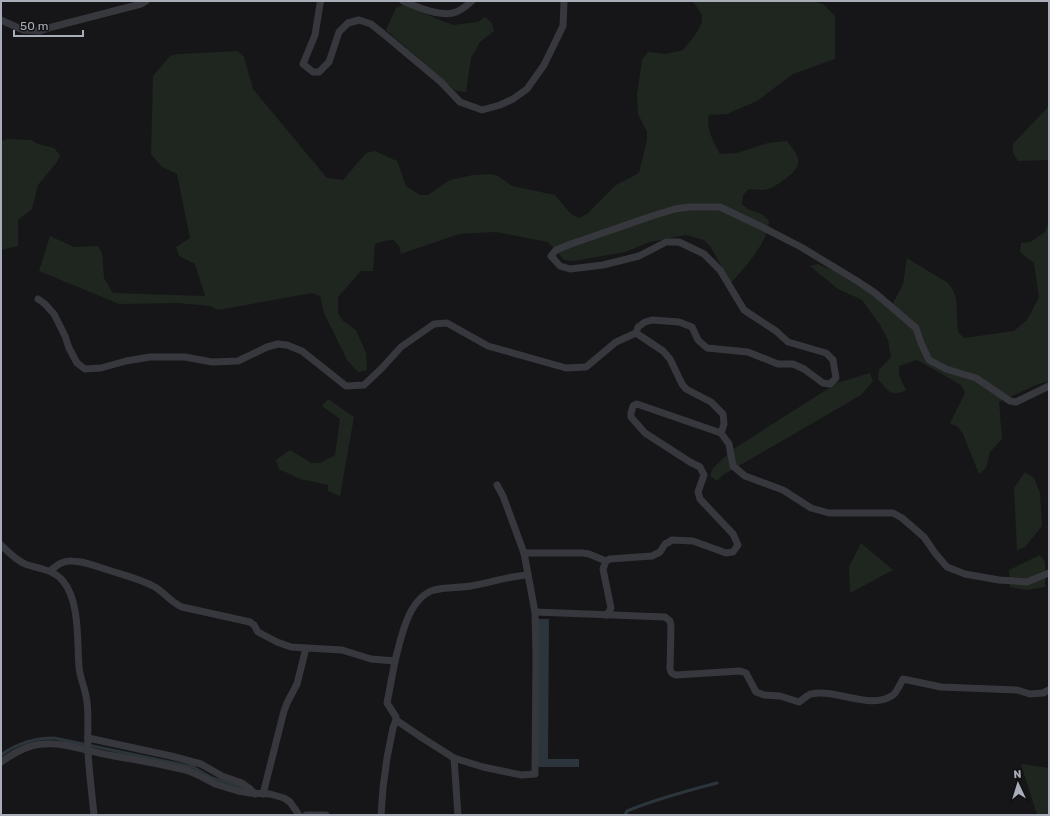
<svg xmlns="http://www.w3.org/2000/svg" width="1050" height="816" font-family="Rubik,sans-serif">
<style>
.green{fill:#1e261f}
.water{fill:#2c353c}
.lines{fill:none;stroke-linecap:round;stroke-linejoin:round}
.stream{stroke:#2c353c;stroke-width:3}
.minor{stroke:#37383d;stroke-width:7}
</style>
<rect width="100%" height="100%" fill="#161618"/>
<g class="green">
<path d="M692,1L815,2L823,4L835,16V59L793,74L757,101L727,114L709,115C706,130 713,140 720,154L737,153L768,143L787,141C791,147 799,154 798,163C798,172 777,186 768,189C762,191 755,189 749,189L743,195L742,204L748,209L763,215L769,221C768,243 745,267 731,283L710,246L704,240L686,235L650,242L625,252L574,261L564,260L548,242L496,232L459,234L401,254L399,246L393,240L384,241L375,244L373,271H361L338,297V313L342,320L356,330L366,353L367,370L358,372L347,360L324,313L320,296L312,293L218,310L210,306L178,303L119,304L39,271L50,236L74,247L98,246L102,253L104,278L113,293L205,296L195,264L179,256L176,247L190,238L177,174L162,167L151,154L153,76L170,56L178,54L238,51L244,57L253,89L327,178L343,180L366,153L375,151L397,161L406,186L420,195H428L450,180L473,175L490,174L498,176L512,186L555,195L571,214L579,218L587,214L616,185L639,173L647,140V132L638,114L637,95L642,60L648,52L666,54L683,50C689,42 703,28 702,17C701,11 696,6 692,1Z"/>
<polygon points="403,5 453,25 478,22 485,17 492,23 494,31 480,42 471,58 466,92 456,91 386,30 396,8"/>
<polygon points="1049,106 1049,160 1018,161 1013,153 1013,144"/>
<polygon points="7,139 31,140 38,144 54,148 60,155 57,162 38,185 32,209 18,220 18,246 1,250 1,141"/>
<path d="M1049,221V381L1036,385L999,402L1002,439L990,452L986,468L979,474L963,434L958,427L950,423L965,393L961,385L917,360L899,366V375L906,390C890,398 888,390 878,379L879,370L891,357L888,340L880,325L862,300L838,289L810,266L818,264L834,271L891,307L903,284L907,258L948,283L953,290L956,298L958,332L964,338L1014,331L1027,320L1039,297L1034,263L1020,252L1021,243L1030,242L1045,232Z"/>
<polygon points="870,373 873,381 861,395 723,475 717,481 710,476 713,468 732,450 837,383"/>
<polygon points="328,399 354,417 340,496 328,491 328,485 300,479 279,469 276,460 290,450 311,463 320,463 335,455 340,419 322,406"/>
<polygon points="1025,472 1034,478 1040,493 1042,526 1025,547 1017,550 1014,488"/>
<polygon points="861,543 893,570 850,593 849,567"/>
<polygon points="1040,555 1045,562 1045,587 1027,590 1010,587 1009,570"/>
<polygon points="1021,764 1049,768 1049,815 1037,815"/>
</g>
<polygon class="water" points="538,619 549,619 548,759 579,759 579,767 536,767"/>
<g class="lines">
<g class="stream">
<path d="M1,755C16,744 34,738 54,738L193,767L212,778L245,788"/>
<path d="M625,815L627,811C656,799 686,791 717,783"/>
</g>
<g class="minor">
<polyline points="321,1 320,4 315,35 303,64 313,72 319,72 329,62 339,32 348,23 359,20 371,24 386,36 441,82 460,102 482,110 500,105 513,99 527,89 544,65 563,26 564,1"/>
<path d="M403,1C417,7 442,18 456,12C462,10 467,5 472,1"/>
<polyline points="1,20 23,30 40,31 52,27 141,4 146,1"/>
<polyline points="38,299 45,304 54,314 65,336 69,348 77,363 85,369 101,368 126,361 150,357 185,357 212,362 238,361 267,347 278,344 287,345 302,351 346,386 364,385 382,368 401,347 434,324 447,323 488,346 566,368 586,367 616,342 636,333 638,327 645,322 652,320 679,322 692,327 698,340 707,348 748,352 778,364 793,364 804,369 823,383 830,384 836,378 833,360 826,353 788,342 776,331 744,310 720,270 704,254 679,242 666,242 639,256 603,265 570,269 560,266 551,256 556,250 571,244 652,216 675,209 689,207 720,207 760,226 801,247 857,281 875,293 916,328 921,343 929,360 946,369 976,378 1010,401 1016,402 1049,386"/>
<polyline points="636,333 663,351 670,359 682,384 686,389 711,402 723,414 724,424 721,433"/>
<polyline points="497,485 503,496 524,553"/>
<path d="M1,545C8,552 16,560 25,564C39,569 53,569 63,581C80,601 77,642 79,667C80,679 86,690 87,702C89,719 87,735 88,751C89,772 92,794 94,815"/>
<path d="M50,571C56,566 63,560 72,561C82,561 93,565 102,568C119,574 139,578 155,587C165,593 172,603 182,607L250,622L254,625L258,632L277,642L291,647L306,648"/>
<path d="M535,612L665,617L670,621L671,626L670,669C671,673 672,674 676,675L740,671L746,673L756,692L764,695L780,696L799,702C803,700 807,695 811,694C836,688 871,711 893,695C897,692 900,684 903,679L941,687L1017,690L1030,694L1043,693L1049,690"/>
<polyline points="606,615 609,612 611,608 603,569 606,561 610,559 652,556 660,552 665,544 669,542 672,540 693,541 726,553 733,552 738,545 733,534 700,499 698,492 704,475 700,467 690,462 645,433 631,417 631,413 633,406 637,404 721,433 729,444 733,466 745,476 783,490 811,508 829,513 893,513 902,518 924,537 935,553 947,567 965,574 999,580 1027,582 1049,573"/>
<polyline points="396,720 424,739 454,758 483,767 521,775 535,774 536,655 535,612 524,553 582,553 589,554 606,561"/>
<polyline points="88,738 171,756 201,764 222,776 242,783 249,788 255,794"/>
<polyline points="454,758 458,815"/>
<path d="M1,762C14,753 27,745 43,744C64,742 87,751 109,755C136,760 163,764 189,771L196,774L215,784L238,791L250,793L270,794L284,798L290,802L299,815"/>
<path d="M263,794L284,711L287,703L297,684L306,648L342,650L371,659L395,661C401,638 408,598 434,590C445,587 458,588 471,586C490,583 508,576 528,575"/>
<polyline points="306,815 326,815"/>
<polyline points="381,815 383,788 387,758 393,728 396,720 396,717 387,703 395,661"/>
</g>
</g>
<rect width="1050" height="816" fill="none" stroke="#a8adb8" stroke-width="4"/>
<g transform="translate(1018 784) rotate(356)" stroke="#111113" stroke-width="3" paint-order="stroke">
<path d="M0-3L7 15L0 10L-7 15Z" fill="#a8adb8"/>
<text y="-6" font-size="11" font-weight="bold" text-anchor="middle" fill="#a8adb8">N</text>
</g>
<path d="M14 30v6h69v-6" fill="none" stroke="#a8adb8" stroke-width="2"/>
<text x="20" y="30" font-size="12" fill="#a8adb8" stroke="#111113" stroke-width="3" paint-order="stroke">50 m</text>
</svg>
